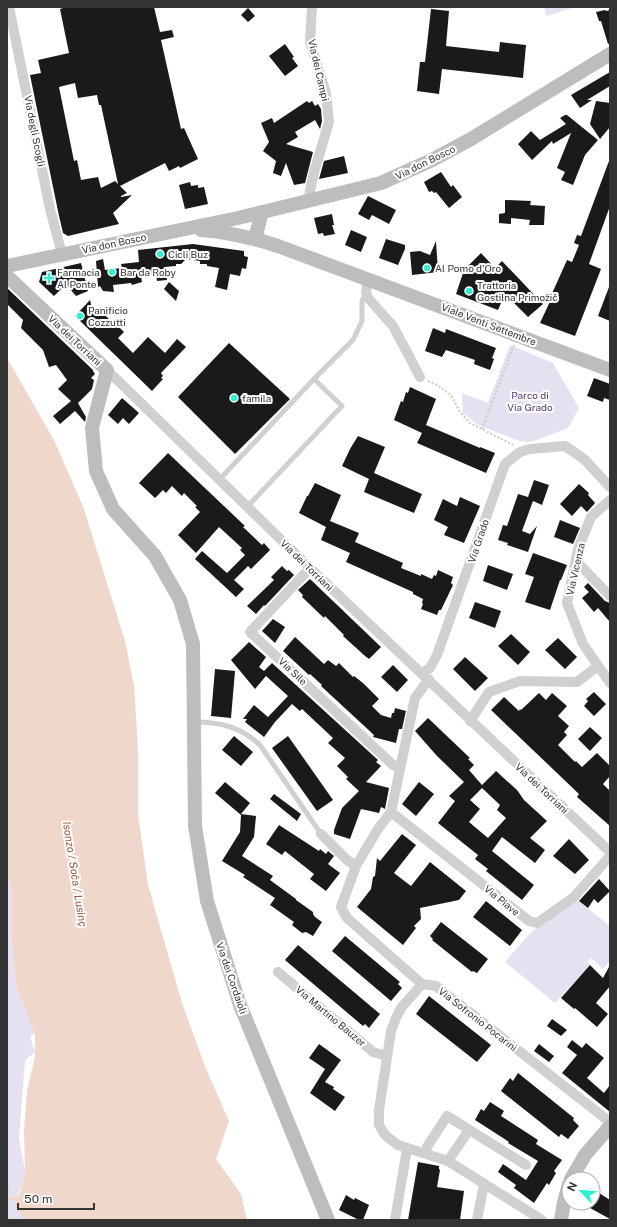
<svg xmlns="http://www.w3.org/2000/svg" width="617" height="1227" font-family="'Public Sans',sans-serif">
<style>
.green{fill:#e6e1f0}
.water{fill:#f0d7cc}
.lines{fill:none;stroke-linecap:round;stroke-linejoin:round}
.stream{stroke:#f0d7cc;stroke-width:3}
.building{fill:#1a1a1a;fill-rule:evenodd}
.path{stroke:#cacaca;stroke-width:2;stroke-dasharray:2 2;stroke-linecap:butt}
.lane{stroke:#d0d0d0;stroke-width:5}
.street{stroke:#d0d0d0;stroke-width:10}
.secondary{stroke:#bdbdbd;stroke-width:14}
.poi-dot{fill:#2cf2d2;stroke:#fff;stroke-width:1.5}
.labels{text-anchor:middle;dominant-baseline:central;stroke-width:4;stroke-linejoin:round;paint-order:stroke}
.street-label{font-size:10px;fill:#333;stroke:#fff}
.poi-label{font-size:10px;fill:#333;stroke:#fff;text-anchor:start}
.park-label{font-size:10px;fill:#543b73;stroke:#fff}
.water-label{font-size:11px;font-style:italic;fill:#9d5639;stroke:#fff}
</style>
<rect width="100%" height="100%" fill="#fff"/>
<g class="green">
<polygon points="544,7 572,7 572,8 546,16"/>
<polygon points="510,345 553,363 579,408 568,428 531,442 519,441 478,425 463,413 462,393 488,403"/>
<polygon points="7,876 12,890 12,943 16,986 35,1035 30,1036 35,1052 25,1060 19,1139 26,1176 14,1204 24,1220 7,1220"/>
<polygon points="577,900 610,926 610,961 603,969 591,958 587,962 590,965 555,1003 505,962 532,931"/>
</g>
<polygon class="water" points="7,358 55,442 84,509 125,641 134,686 138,749 138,815 148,885 182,1003 206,1069 229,1121 216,1159 241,1194 247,1220 24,1220 14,1204 21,1190 25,1173 24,1130 27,1091 35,1056 35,1035 16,986 12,943 12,890 7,876"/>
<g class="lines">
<polyline class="stream" points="7,1200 19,1198"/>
</g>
<g class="building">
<path d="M66,7H154L160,32L172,30L174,37L161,40L181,129L184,128L198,159L180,168L179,166L169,171L165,163L120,186L127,193L121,196V197L132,195L113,213L119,224L68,236L63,233L59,216L30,75L41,73L38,60L69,53L60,9ZM75,83L78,98L97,95L99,105H101L118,184L115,181L101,188L98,177L81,180L77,160L74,161L59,87Z"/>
<polygon points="248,8 255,16 248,22 241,15"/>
<polygon points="431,9 449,11 446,46 499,52 500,42 526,45 523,78 442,69 439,94 417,91 420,62 425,62"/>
<polygon points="605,10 606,11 610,10 610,43 608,44 601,21 599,21 596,12"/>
<polygon points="285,44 294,57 292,58 298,66 285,76 269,56"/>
<polygon points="610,72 610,86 587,100 592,100 580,108 571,95"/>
<polygon points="307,101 309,103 312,101 315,106 318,104 321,109 322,121 320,129 315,120 295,132 298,137 286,144 313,152 305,183 294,185 286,163 281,176 273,173 276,161 263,151 269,142 261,123 272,118 274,123"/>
<polygon points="596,101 610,103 610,127 600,139 590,124"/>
<polygon points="565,115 567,115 598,140 585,155 573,185 561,180 565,172 557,168 571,133 553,144 552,141 532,160 518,144 531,131 540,140 566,124 560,118"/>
<polygon points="344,156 348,173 319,179 324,161"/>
<polygon points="609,161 610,206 589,264 601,269 575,336 540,323 553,295 550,298 567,260 572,262 579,245 574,243 577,235 581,236"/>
<polygon points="441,172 451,187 453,185 462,197 449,208 436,192 434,193 432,191 429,192 424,182"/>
<polygon points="190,182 191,186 198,185 198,188 204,187 208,204 185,209 179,185"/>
<polygon points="368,196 396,210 389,224 372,215 369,220 358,214"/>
<polygon points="505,200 531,201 530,205 545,206 544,225 529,225 530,220 511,218 511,224 499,223 499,214 505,213"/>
<polygon points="332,214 334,225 332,225 335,234 324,236 323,233 318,234 314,218"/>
<polygon points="351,230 367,237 361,252 345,245"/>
<polygon points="386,239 405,245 405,249 398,265 379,258"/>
<polygon points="436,241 438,272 412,275 410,252 420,251 430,255"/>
<polygon points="193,244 244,251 244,256 248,257 246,269 242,268 240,276 230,274 227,290 215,287 219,268 207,266 207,264 200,264 200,261 186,259 181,264 176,264 176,266 165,267 167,280 157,281 156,275 141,276 142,282 132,285 131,283 113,285 114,292 103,291 100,286 98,287 96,261 103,259 105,270 122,268 121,264 139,262 138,250"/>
<polygon points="481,253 495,268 502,261 543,304 528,317 505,294 498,310 456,294 464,270"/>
<polygon points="81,263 88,291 76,296 66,284 54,296 39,282 42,272"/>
<polygon points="169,282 179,291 176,301 164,289"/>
<polygon points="609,287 610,287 610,321 598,316"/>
<polygon points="7,288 93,370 93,371 95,374 91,378 94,380 92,389 78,403 86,417 85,422 75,411 60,424 53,416 71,401 58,389 67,380 56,365 49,367 43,350 21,328 23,320 7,304"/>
<polygon points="90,300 93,312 101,311 116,326 117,325 124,332 118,338 133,353 148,337 165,353 177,339 186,347 161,373 163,376 161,378 163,379 152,391 75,316"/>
<polygon points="433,328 445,333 446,329 496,348 492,358 494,359 490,370 474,364 475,360 446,350 442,357 425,351"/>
<polygon points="229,343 290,399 235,454 178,397"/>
<polygon points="594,378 610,384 610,400 604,398 603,402 587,396"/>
<polygon points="410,387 436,399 426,425 480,448 480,447 495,453 486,473 417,443 422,433 394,420 401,401 403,402 406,392 408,393"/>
<polygon points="122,398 139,413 129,424 123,418 118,424 108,415"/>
<polygon points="358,436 385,447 374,473 422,494 414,513 364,492 369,479 342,466 350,449"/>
<polygon points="168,453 245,526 243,527 262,545 264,543 270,550 251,569 248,566 234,580 244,589 236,597 195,559 202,551 227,573 245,555 240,550 242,548 219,527 196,553 178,535 200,512 195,507 197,506 184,493 182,496 172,486 166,493 163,490 155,498 139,483"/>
<polygon points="534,480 549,485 542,505 533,501 522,531 530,534 537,526 528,552 507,545 508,543 498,540 503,525 507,526 518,494 528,497"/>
<polygon points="315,483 341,495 330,521 359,533 355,542 403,563 401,568 421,576 421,574 432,579 434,575 436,576 438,570 453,577 451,583 453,585 441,610 439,610 437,615 421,609 423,604 422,603 423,599 413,594 413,592 346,562 350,553 321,540 326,527 299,513 307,496 308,496"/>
<polygon points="579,484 589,493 588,495 595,503 587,512 581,506 572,516 560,504"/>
<polygon points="460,497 480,506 464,543 444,535 448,527 434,520 443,499 457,506"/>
<polygon points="560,520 580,528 573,544 554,537"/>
<polygon points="533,553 567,565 561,580 560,580 550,610 525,602 534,577 525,574"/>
<polygon points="488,565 513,574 507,590 483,581"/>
<polygon points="282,566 287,571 289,570 294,575 265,606 264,605 256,614 247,606 274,580 271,577"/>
<polygon points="310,579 381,647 369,659 365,656 343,636 344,635 325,616 324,618 302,597 303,595 298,590"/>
<polygon points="588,583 605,601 610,603 610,622 598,608 594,612 582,598 589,592 584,587"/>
<polygon points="475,602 501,611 495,628 469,618"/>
<polygon points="273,619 285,627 275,643 262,631"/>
<polygon points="511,634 530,652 518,665 498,646"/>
<polygon points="295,637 324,664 328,660 336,666 339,663 353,677 354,676 363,683 379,699 372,706 381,715 391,718 392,713 394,713 395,708 406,711 402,729 399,729 396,743 373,737 374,735 321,686 322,685 310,674 309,675 283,651"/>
<polygon points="558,638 577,657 565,669 545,650"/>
<polygon points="249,642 266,657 259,667 264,671 272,663 378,760 376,762 381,766 366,782 389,788 385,809 381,807 379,813 361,809 350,839 334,834 334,830 342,808 359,791 346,779 348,777 337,766 345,758 328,743 333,738 302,709 300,711 292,704 275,722 264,737 245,722 247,719 243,719 254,705 268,717 288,696 266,676 255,689 231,660"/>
<polygon points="465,657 488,678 475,691 453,669"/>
<polygon points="393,665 408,680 397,692 381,677"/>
<polygon points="215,669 235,671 231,718 211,716"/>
<polygon points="594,692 606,704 594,716 584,706 588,701 586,699"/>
<polygon points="539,693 546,700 552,693 567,706 558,716 569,726 564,732 567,735 558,745 575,762 576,761 582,767 597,753 610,766 610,776 603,784 610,791 610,826 577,797 579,794 491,710 504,697 519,711 520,709 521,710"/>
<path d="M428,718L470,758L468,759L474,765L469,770L482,785L496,771L517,790L524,800L547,821L530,838L545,850L535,863L502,837L492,851L534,885L522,900L486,871L488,869L475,859L478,855L438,823L455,801L449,796L464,782L437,756L415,731ZM482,788L500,805L497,810L506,818L488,838L469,822L480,809L470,800Z"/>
<polygon points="590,727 602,738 590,751 578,739"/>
<polygon points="234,736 253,752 241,766 222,750"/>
<polygon points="288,736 333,800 317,811 272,748"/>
<polygon points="225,782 250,803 241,814 256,816 254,837 242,856 273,876 270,880 296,899 296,900 313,912 313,914 315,917 322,922 313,936 306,932 302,933 292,925 294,922 270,905 275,898 243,877 245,875 222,861 240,832 241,815 215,793"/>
<polygon points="419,782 434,794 416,816 402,804"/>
<polygon points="274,794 301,814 297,821 270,799"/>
<polygon points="279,825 319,851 320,849 326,854 328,851 334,856 328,864 340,873 326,891 310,879 314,874 285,851 282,855 266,844"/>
<polygon points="402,834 416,845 394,873 411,886 430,862 466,891 459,900 420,908 421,919 414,926 416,928 403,945 357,907 371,889 373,877 375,876 377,858 380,861"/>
<polygon points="569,839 589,860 575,874 553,856"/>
<polygon points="599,879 610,891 598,903 594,899 588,908 579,901"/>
<polygon points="486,901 522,930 510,946 473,917"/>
<polygon points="441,922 488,959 477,973 473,971 472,972 432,940 433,939 430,936"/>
<polygon points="345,936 400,982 398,984 402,988 391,1001 332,951"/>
<polygon points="298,945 380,1014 369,1028 365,1024 363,1026 285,960"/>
<polygon points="590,965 603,978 610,965 610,986 596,1003 608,1014 597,1027 575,1008 574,1009 561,998"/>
<polygon points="429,996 491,1045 477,1062 416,1014"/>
<polygon points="552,1019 567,1030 561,1036 547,1026"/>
<polygon points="572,1040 582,1048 586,1043 604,1058 587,1078 604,1093 610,1085 610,1112 562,1073 577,1055 567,1047"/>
<polygon points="319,1044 341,1060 325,1082 334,1087 333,1089 345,1097 335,1111 310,1093 325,1069 309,1058"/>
<polygon points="539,1044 554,1056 549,1062 534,1051"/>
<polygon points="518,1073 574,1118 573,1120 579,1126 568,1139 561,1134 559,1137 501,1091 510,1078 513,1081"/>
<polygon points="490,1102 504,1111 501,1116 538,1140 536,1144 562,1160 554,1171 556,1173 549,1185 547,1183 534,1203 514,1188 516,1185 498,1172 503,1164 526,1180 538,1161 508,1143 509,1142 503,1138 475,1120 481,1109 484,1111"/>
<polygon points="418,1162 439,1166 439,1169 440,1170 437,1187 464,1191 460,1220 408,1220"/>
<polygon points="593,1189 610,1200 610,1219 581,1203 593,1203"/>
<polygon points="346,1195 354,1200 355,1198 369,1205 363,1220 359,1220 339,1210"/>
</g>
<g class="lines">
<g class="path">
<polyline points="428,381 437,385 451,395 460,412 470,423 513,445"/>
<polyline points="482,429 514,345"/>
<polyline points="7,1186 9,1186"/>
</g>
<g class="lane">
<polyline points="219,480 314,379 353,340 362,321 362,301 366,292"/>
<polyline points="247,507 342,406 314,379"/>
<path d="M195,722C220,722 241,727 260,745L321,834"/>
</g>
<g class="street">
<polyline points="9,7 50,209 62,254"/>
<polyline points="310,201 309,196 314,172 329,122 326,93 310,42 312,7"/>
<polyline points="368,279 366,292 368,298 393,326 420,377"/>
<polyline points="107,370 310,568 610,852"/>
<polyline points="610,500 591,517 578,549 567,603 583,644 610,683"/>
<polyline points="576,561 610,596"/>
<polyline points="310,568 250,632 393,765 400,768"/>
<polyline points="422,673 430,668 437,655 505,464 520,452 530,449 565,446 584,459 610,487"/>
<polyline points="429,679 415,698 391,812 529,921 537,923 574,897 610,856"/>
<polyline points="470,721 489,692 520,681 577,682 598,666"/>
<polyline points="391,812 378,829 356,866 341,907 347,918 422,984 436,986 610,1122"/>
<polyline points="321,834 347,860 356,866"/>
<polyline points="278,972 373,1052 387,1056"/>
<polyline points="422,984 401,1008 396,1018 391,1031 379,1110 379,1125 385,1135 398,1145 448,1161 542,1220"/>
<polyline points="425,1153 427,1147 447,1116 526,1165"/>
<polyline points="448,1161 469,1130"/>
<polyline points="395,1220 407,1149"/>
<polyline points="477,1220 484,1184"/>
</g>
<g class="secondary">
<path d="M201,230C228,232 253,238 278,246L610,370"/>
<polyline points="258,240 257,231 262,212"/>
<polyline points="7,266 238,218 381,183 432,160 471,139 610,54"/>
<polyline points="7,276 107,370 92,428 96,471 113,509 155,556 180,600 193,644 195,826 207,901 240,1005 328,1220"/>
<polyline points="571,1179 585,1155 610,1126"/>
<polyline points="561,1220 564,1202 569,1184"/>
</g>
</g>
<g class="poi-dot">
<circle cx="160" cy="254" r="4"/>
<circle cx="427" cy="268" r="4"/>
<circle cx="112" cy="272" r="4"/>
<path d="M47 272h4v4h4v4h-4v4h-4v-4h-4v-4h4z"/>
<circle cx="469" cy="291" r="4"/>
<circle cx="80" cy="316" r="4"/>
<circle cx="234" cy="398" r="4"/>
</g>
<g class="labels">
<g class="street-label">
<text transform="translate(319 70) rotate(77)">Via dei Campi</text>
<text transform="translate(35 131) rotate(79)">Via degli Scogli</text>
<text transform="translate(425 162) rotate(-26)">Via don Bosco</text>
<text transform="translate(114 243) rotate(-12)">Via don Bosco</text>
<text transform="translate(489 324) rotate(21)">Viale Venti Settembre</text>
<text transform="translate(75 340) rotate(43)">Via dei Torriani</text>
<text transform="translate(478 541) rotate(-71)">Via Grado</text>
<text transform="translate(307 565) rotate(44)">Via dei Torriani</text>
<text transform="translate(575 569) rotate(-77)">Via Vicenza</text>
<text transform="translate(293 671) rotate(43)">Via Sile</text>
<text transform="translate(542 788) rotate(43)">Via dei Torriani</text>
<text transform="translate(502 900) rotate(39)">Via Piave</text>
<text transform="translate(232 978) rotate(71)">Via dei Cordaioli</text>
<text transform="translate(331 1016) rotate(40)">Via Martino Bauzer</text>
<text transform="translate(478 1019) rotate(38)">Via Sofronio Pocarini</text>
</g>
<g class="poi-label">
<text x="168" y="254">Cicli Buz</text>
<text x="435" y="268">Al Pomo d'Oro</text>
<text x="57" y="272">Farmacia<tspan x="57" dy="12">Al Ponte</tspan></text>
<text x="120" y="272">Bar da Roby</text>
<text x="477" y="285">Trattoria<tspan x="477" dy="12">Gostilna Primožič</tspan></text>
<text x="88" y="310">Panificio<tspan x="88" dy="12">Cozzutti</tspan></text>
<text x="242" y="398">famila</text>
</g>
<g class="park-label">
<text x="530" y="395">Parco di<tspan x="530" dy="12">Via Grado</tspan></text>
</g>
<g class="water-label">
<text transform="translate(75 874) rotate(81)">Isonzo / Soča / Lusinç</text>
</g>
</g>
<rect width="617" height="1227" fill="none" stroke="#333333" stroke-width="16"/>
<g transform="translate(581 1191) rotate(296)"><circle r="19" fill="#ffffff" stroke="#adadad"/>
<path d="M0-3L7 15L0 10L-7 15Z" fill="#2cf2d2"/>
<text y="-6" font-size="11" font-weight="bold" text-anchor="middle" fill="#333333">N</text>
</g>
<path d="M18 1203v6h76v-6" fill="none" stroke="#333333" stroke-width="2"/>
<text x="24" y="1203" font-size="12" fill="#333333" stroke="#ffffff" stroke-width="3" paint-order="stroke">50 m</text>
</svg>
